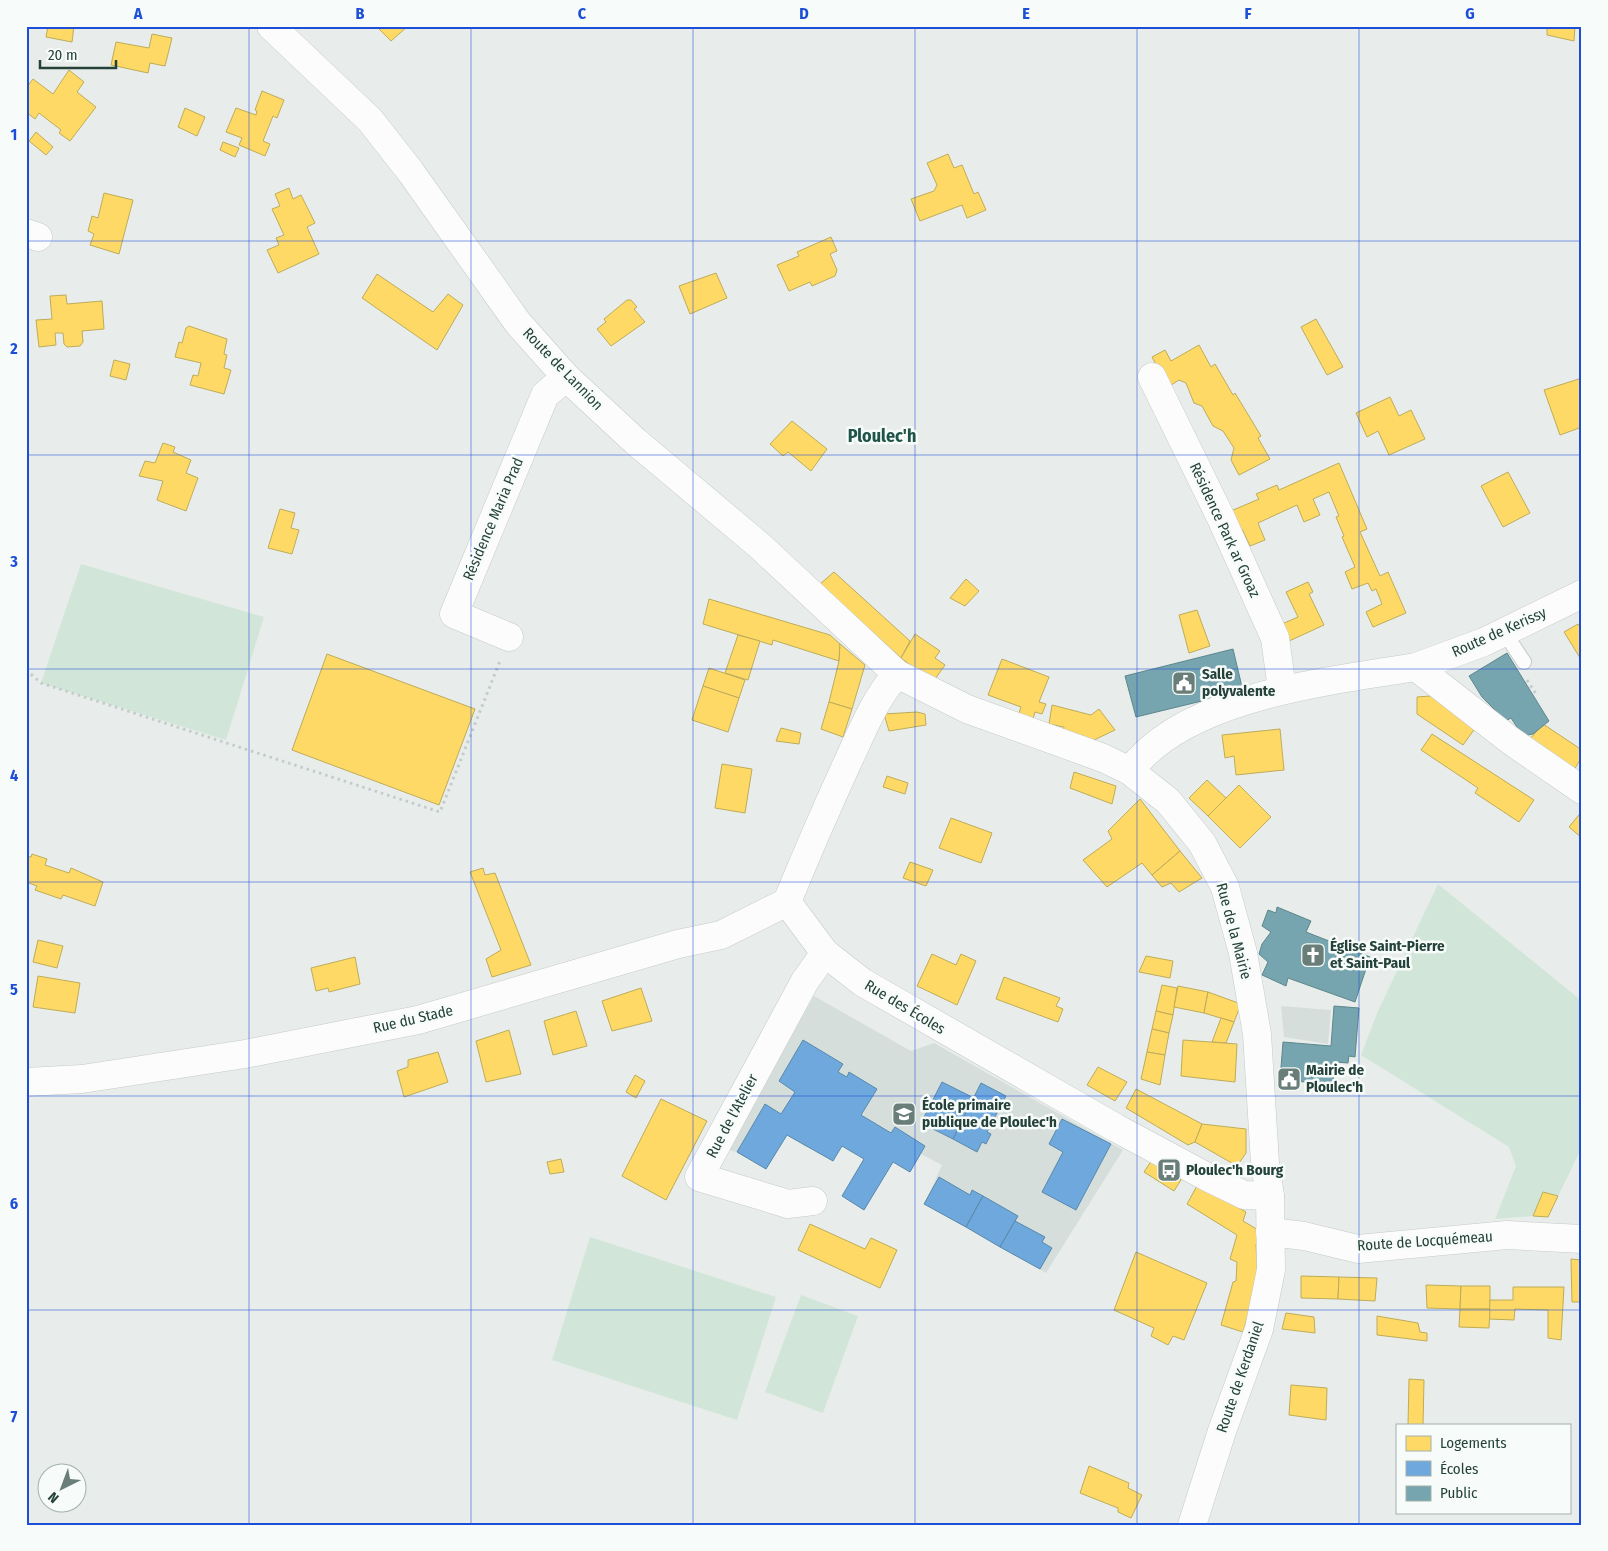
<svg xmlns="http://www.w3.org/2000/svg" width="1608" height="1551" font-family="'Fira Sans Condensed',sans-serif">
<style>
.built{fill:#d6dedb}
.green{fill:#d1e6d8}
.homes{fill:#ffd966;stroke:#bdac59}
.schools{fill:#6fa8dc;stroke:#5889ab}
.public{fill:#76a5af;stroke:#5d878c}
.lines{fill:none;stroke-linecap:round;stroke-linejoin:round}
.lane-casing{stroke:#c5cac8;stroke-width:16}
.street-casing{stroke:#c5cac8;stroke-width:29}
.secondary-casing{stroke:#c3cbc8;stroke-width:29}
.path{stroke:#c3ccca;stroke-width:3;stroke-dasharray:2.5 4;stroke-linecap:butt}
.lane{stroke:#fcfcfc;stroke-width:14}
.street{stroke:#fcfcfc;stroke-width:28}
.secondary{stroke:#fcfcfc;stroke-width:28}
.grid{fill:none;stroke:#1d4ed8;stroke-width:1;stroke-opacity:0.55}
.labels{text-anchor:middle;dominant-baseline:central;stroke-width:5;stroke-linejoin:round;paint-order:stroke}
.street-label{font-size:15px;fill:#24423a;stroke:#f7fbf9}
.poi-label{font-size:15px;font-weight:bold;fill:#24423a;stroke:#f7fbf9;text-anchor:start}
.quarter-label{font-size:18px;font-weight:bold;fill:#1f5548;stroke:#f7fbf9}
.neatline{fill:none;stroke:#1d4ed8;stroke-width:2}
.grid-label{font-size:16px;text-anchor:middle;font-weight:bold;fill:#1d4ed8}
</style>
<rect width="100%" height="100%" fill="#e8edeb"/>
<g class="built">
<polygon points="814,996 911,1051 934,1043 1123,1150 1046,1273 924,1204 942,1165 921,1154 910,1172 893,1162 864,1210 842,1196 864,1159 842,1146 806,1147 787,1135 766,1169 737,1152 728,1150"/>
<polygon points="1281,1006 1331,1010 1328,1044 1284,1037"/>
</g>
<g class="green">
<polygon points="81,564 264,617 226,740 41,683"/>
<polygon points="1438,884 1582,1001 1582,1147 1548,1217 1533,1216 1495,1219 1516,1166 1509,1147 1361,1055 1378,1011"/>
<polygon points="590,1237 776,1297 737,1420 552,1360"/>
<polygon points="801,1295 858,1316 823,1413 765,1392"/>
</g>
<g class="homes">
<polygon points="48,26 74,26 72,42 46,37"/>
<polygon points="376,26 408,26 391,41"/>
<polygon points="1547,26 1575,26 1574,41 1547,35"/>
<polygon points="152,34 172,38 165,66 150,63 148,73 111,65 116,42 149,48"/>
<polygon points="69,70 84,82 77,92 96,107 70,141 59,133 61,130 39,113 35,119 26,112 26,88 33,79 53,94"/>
<polygon points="262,91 284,100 277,118 273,116 263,141 270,144 265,156 239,145 242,138 226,132 236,108 256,115 257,111 255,110"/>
<polygon points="185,108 205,117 197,136 178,127"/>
<polygon points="36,132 53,147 46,155 29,141"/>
<polygon points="223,142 239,148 235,157 220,150"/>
<polygon points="948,154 954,168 962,165 974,194 978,192 986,210 967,218 962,205 920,221 911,199 934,191 937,185 927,163"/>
<polygon points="289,188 293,199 301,195 315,223 307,227 319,254 278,273 267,250 279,245 276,238 284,235 272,209 280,206 275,194"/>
<polygon points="104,193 133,200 119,254 90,245 94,234 88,231 92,216 98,218"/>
<polygon points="831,237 837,251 830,254 837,270 835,276 812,286 810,282 789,291 777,265 799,256 797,252"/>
<polygon points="716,273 727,298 690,314 679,286"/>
<polygon points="377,274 433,312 448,294 463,305 437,350 362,298"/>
<polygon points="66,295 67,304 102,301 104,329 82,331 83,342 80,346 67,347 64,344 63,333 55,333 56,345 39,347 36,320 52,319 50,296"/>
<polygon points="627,300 631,300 637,307 634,309 645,322 611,346 597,329 606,322 604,319"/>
<polygon points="1316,319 1343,367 1327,375 1301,327"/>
<polygon points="189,326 227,339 224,354 227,355 224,368 231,370 224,394 190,385 193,375 198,376 201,363 175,357 179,342 182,343 186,328"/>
<polygon points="1199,345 1211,367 1215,364 1233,395 1235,393 1261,436 1258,438 1270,459 1239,475 1231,460 1234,448 1223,431 1213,426 1202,406 1194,403 1186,383 1179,380 1168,387 1152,357 1165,350 1171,361"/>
<polygon points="114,360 130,364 126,380 110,376"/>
<polygon points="1582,378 1582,427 1560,435 1544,390"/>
<polygon points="1390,397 1399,416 1411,410 1425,439 1389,455 1378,431 1367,437 1356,413"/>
<polygon points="792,421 827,449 811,471 788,452 783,456 770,444"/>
<polygon points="163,443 175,447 173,452 191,460 186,473 198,478 186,511 157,500 163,481 139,476 145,461 155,463"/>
<polygon points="1339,463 1367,529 1360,532 1380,576 1388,572 1406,613 1373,627 1366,612 1382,604 1376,589 1372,591 1368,583 1352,589 1345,572 1355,567 1342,537 1344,536 1336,517 1339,516 1329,492 1313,499 1320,515 1304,522 1297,505 1258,523 1265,540 1250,546 1242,529 1240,531 1231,511 1259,499 1256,494 1277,485 1279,490"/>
<polygon points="1508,472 1530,513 1503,527 1481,486"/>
<polygon points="280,509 295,513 291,528 299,530 292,554 268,548"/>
<polygon points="834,572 910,641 901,658 820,584"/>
<polygon points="966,579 979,591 965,606 950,598"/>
<polygon points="1308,582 1313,592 1309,594 1324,625 1289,641 1282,624 1298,617 1286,592"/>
<polygon points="709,599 830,635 840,644 839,661 773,640 772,645 703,624"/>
<polygon points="1197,610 1210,646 1189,653 1179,615"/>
<polygon points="1578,624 1582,630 1582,661 1564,632"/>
<polygon points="915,634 940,651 935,658 945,665 933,682 901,658"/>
<polygon points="738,635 760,641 748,680 725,673"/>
<polygon points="840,644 865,665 852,709 829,702 839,661"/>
<polygon points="327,654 475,709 439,805 292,750"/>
<polygon points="1002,659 1049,677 1039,702 1046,704 1042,714 1035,712 1033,719 1019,713 1021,707 988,695"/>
<polygon points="709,668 745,680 739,698 703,686"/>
<polygon points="703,686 739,698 728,732 692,720"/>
<polygon points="1430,696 1476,727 1463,745 1417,714 1417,697"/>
<polygon points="829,702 852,709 843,737 821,729"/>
<polygon points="1052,705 1091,715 1099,709 1115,730 1094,740 1063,732 1064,727 1049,724"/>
<polygon points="917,712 925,714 926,725 889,731 884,714"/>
<polygon points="1543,724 1582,750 1582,757 1574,770 1528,741"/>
<polygon points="781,728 801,733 799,744 776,741"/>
<polygon points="1280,729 1284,770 1236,775 1234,756 1225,758 1222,735"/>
<polygon points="1432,734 1534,800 1519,822 1475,793 1478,788 1421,750"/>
<polygon points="722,764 752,769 745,813 715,808"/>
<polygon points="1074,772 1116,786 1112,804 1070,788"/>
<polygon points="887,776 908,783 905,794 883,787"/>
<polygon points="1207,780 1226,798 1208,816 1189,798"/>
<polygon points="1239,785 1271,817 1240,848 1208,816"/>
<polygon points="1140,799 1180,851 1152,875 1142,863 1107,887 1083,860 1112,839 1108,831"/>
<polygon points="1582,811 1582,838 1569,827"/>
<polygon points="951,818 992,833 981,863 939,848"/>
<polygon points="1180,851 1202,878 1179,892 1171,883 1162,887 1152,875"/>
<polygon points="32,854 47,859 45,865 69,873 71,868 103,882 95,906 63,895 61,899 35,890 37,886 26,882 26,856 31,857"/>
<polygon points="910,862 933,870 926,886 903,878"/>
<polygon points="483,868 485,875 495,873 531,965 492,977 486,959 501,950 470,872"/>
<polygon points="38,940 63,946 57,968 33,962"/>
<polygon points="932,954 956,965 961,954 976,961 957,1005 917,986"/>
<polygon points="1146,956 1173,961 1170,978 1139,972"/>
<polygon points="355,957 360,984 329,992 328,988 316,991 311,968"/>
<polygon points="38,976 80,983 75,1013 33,1007"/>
<polygon points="1004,977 1060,998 1056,1006 1063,1009 1058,1022 996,999"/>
<polygon points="1162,985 1177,988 1173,1015 1156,1011"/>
<polygon points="1178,986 1208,992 1204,1013 1174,1007"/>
<polygon points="641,988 652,1021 612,1031 602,1001"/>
<polygon points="1208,992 1241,1004 1234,1022 1204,1013"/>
<polygon points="576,1011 587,1046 553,1055 544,1021"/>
<polygon points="1156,1011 1173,1015 1169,1033 1152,1029"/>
<polygon points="1221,1018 1234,1022 1226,1043 1212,1042"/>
<polygon points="1152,1029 1169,1033 1165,1055 1147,1052"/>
<polygon points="509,1030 521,1074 486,1082 476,1041"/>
<polygon points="1183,1040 1237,1044 1235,1082 1181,1076"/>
<polygon points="438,1052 448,1082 404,1097 397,1071 408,1067 408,1060"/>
<polygon points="1147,1052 1165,1055 1160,1085 1141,1079"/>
<polygon points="1098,1067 1127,1082 1115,1101 1087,1085"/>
<polygon points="635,1075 645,1081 636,1098 626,1092"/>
<polygon points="1136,1089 1202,1124 1195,1142 1188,1145 1126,1108"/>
<polygon points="661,1099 707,1121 666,1200 622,1176"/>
<polygon points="1202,1124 1246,1129 1246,1153 1237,1166 1195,1142"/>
<polygon points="561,1159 564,1172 550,1174 547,1162"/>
<polygon points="1152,1160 1181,1180 1174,1191 1144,1172"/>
<polygon points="1198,1184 1246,1212 1243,1221 1260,1231 1256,1245 1258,1282 1243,1332 1221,1325 1233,1282 1236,1281 1237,1262 1230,1259 1237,1235 1187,1204"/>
<polygon points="1543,1192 1558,1196 1548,1217 1533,1216"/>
<polygon points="810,1224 865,1249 871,1238 897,1250 880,1288 798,1250"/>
<polygon points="1136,1252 1207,1283 1184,1340 1173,1336 1168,1345 1151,1336 1154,1328 1114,1310"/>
<polygon points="1571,1259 1582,1260 1582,1302 1572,1302"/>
<polygon points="1301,1276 1339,1277 1338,1299 1301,1298"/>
<polygon points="1339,1277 1377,1278 1375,1301 1338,1299"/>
<polygon points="1426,1285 1461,1286 1460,1309 1427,1308"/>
<polygon points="1461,1286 1490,1286 1490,1309 1460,1309"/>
<polygon points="1513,1287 1564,1287 1561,1340 1548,1338 1548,1310 1515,1309 1514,1320 1489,1319 1490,1300 1513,1300"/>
<polygon points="1460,1309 1490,1309 1489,1328 1459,1327"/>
<polygon points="1286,1313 1314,1317 1315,1333 1282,1329"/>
<polygon points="1377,1316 1418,1323 1420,1332 1427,1333 1427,1341 1377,1335"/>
<polygon points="1409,1379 1424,1380 1423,1425 1408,1425"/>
<polygon points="1291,1385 1327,1388 1326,1420 1289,1415"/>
<polygon points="1089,1466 1129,1483 1128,1488 1142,1495 1131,1518 1118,1512 1118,1508 1080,1493"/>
</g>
<g class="schools">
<polygon points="803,1040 843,1064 838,1072 847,1077 849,1072 877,1089 861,1115 891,1133 895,1127 925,1146 910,1172 893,1162 864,1210 842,1196 864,1159 842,1146 833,1161 787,1135 766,1169 737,1152 765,1104 781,1114 795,1092 779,1081"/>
<polygon points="942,1082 974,1098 953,1139 921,1123"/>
<polygon points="981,1083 1006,1096 987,1132 991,1134 986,1144 982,1142 977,1152 953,1139"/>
<polygon points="1062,1119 1111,1144 1076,1210 1042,1192 1063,1152 1049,1144"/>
<polygon points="939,1177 970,1195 972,1190 983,1196 966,1227 924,1204"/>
<polygon points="983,1196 1018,1216 1000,1247 966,1227"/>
<polygon points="1015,1221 1045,1237 1042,1242 1052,1248 1040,1269 1000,1247"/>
</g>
<g class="public">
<polygon points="1233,649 1243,691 1136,717 1125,676"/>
<polygon points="1507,653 1549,721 1533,734 1523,736 1511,718 1506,721 1482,697 1469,676"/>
<polygon points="1277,907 1311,921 1306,932 1370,957 1355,1002 1288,978 1286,986 1262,975 1268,962 1259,954 1262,944 1271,932 1262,926 1268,910 1276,913"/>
<polygon points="1334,1006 1359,1008 1355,1057 1349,1056 1348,1063 1335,1062 1333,1084 1280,1080 1283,1042 1331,1046"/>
</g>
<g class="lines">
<g class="lane-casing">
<polyline id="lane" points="1504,632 1524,662"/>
</g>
<g class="street-casing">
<g id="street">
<polyline points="26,233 38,237"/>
<polyline points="1152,377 1221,518 1275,638 1282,689"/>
<polyline points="509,637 454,614 545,395 566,377"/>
<polyline points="1416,667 1484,642 1582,594"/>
<path d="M1130,771C1184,696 1330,681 1416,667L1511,741L1582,790"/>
<polyline points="787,902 825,953 862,982 1116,1128 1209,1178 1244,1195 1270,1196"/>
<path d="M787,902C807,853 828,805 850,757C863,729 876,697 897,674"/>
<polyline points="26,1082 82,1079 245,1054 418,1020 678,944 721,935 787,902"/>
<polyline points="813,1201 788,1204 699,1177 805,981 825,953"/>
<polyline points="1270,1232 1304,1236 1358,1249 1507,1235 1582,1239"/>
</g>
</g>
<g class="secondary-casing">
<polyline id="secondary" points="271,26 370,120 410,171 518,323 566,377 635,441 760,546 897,674 967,709 1103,758 1130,771 1168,801 1202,843 1225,887 1243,953 1257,1034 1265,1163 1270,1196 1271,1270 1259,1329 1222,1431 1192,1525"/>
</g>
<g class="path">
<polyline points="26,670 41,683 440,812 500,661"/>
<polyline points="1527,680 1536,694 1534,696"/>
</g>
<use href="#lane" class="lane"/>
<use href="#street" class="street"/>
<use href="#secondary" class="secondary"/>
</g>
<path class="grid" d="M249,26V1525M471,26V1525M693,26V1525M915,26V1525M1137,26V1525M1359,26V1525M26,241H1582M26,455H1582M26,669H1582M26,882H1582M26,1096H1582M26,1310H1582"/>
<defs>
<g id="civic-square" transform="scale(1.25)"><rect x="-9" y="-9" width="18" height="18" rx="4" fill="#697e78" stroke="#f7fbf9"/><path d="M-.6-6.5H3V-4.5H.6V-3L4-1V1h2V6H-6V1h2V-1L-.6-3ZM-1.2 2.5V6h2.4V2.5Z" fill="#fff"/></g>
<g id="church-square" transform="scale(1.25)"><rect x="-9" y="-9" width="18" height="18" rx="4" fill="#697e78" stroke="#f7fbf9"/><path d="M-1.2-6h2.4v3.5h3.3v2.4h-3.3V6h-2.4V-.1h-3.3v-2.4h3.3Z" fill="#fff"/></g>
<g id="school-square" transform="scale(1.25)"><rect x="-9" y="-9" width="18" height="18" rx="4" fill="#697e78" stroke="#f7fbf9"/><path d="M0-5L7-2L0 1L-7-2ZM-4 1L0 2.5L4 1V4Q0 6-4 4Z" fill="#fff"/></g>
<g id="bus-square" transform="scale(1.25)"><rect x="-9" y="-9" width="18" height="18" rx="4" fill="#697e78" stroke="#f7fbf9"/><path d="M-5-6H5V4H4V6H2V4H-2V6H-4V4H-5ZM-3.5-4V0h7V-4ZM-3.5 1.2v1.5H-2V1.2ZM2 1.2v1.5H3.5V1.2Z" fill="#fff"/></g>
</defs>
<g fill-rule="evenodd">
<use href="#civic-square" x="1184" y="683"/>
<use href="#church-square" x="1313" y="955"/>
<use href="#civic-square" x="1289" y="1079"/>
<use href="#school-square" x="904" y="1114"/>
<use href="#bus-square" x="1169" y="1170"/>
</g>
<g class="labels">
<g class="street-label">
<text transform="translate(563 369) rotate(46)">Route de Lannion</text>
<text transform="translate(493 519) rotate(-67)">Résidence Maria Prad</text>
<text transform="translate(1225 530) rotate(65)">Résidence Park ar Groaz</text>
<text transform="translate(1499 632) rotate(-24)">Route de Kerissy</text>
<text transform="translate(1234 931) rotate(75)">Rue de la Mairie</text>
<text transform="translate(905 1007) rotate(31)">Rue des Écoles</text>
<text transform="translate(413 1019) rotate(-13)">Rue du Stade</text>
<text transform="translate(732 1116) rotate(-62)">Rue de l'Atelier</text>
<text transform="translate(1425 1241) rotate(-4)">Route de Locquémeau</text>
<text transform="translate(1240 1377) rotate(-71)">Route de Kerdaniel</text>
</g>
<g class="poi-label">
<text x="1202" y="674">Salle<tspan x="1202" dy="17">polyvalente</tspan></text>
<text x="1330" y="946">Église Saint-Pierre<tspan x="1330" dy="17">et Saint-Paul</tspan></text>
<text x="1306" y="1070">Mairie de<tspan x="1306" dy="17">Ploulec'h</tspan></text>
<text x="922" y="1105">École primaire<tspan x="922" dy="17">publique de Ploulec'h</tspan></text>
<text x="1186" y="1170">Ploulec'h Bourg</text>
</g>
<g class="quarter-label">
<text x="882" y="436">Ploulec'h</text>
</g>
</g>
<rect width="1608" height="1551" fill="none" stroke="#f7fbf9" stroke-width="55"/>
<rect x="1396" y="1424" width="175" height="90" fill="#f7fbf9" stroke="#a3b1ad"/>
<rect x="1406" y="1436" width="25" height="15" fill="#ffd966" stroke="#a3b1ad"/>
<text x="1440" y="1448" font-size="15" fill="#24423a">Logements</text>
<rect x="1406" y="1461" width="25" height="15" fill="#6fa8dc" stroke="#a3b1ad"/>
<text x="1440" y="1474" font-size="15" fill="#24423a">Écoles</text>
<rect x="1406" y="1486" width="25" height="15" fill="#76a5af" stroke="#a3b1ad"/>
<text x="1440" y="1498" font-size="15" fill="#24423a">Public</text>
<g transform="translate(62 1488) rotate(222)"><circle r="24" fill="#f7fbf9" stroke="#a3b1ad"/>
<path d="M0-4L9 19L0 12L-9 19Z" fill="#697e78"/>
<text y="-8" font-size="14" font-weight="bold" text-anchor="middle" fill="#24423a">N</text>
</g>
<path d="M40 60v8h76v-8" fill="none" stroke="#24423a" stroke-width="2.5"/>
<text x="48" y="60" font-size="15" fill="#24423a" stroke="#f7fbf9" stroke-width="4" paint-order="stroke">20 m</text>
<rect x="28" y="28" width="1552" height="1496" class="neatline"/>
<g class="grid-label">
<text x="138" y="19">A</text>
<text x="360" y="19">B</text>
<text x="582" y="19">C</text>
<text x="804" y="19">D</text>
<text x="1026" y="19">E</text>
<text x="1248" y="19">F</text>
<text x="1470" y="19">G</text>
<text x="14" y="140">1</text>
<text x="14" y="354">2</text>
<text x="14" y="567">3</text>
<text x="14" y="781">4</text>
<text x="14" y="995">5</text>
<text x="14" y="1209">6</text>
<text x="14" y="1422">7</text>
</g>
</svg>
